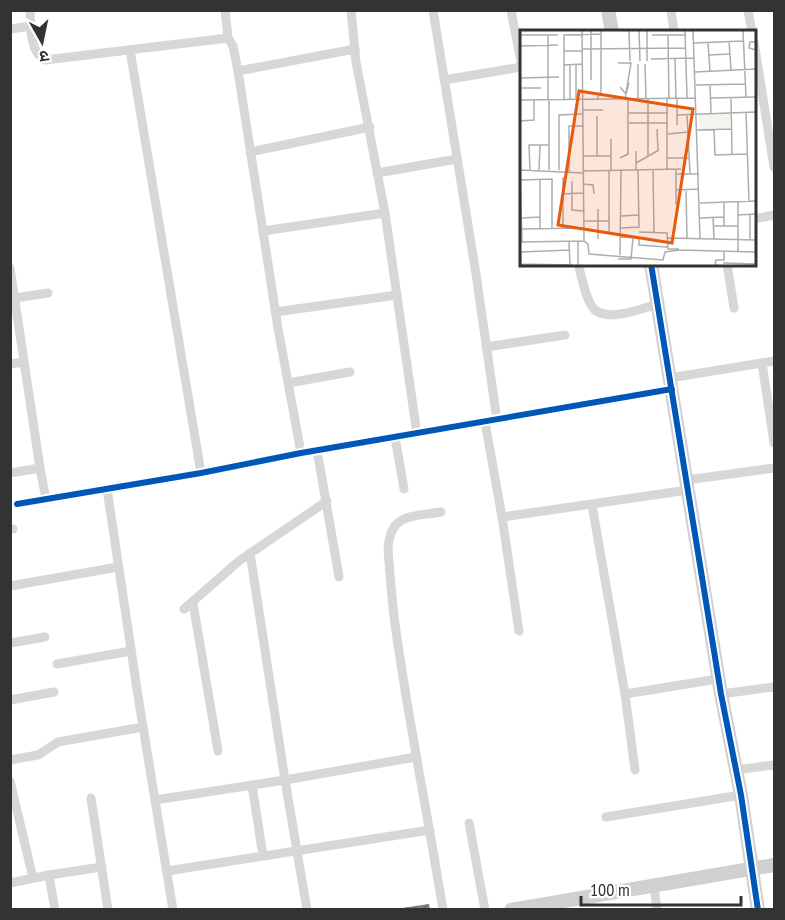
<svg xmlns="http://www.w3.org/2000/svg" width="785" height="920" font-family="'PT Sans Narrow','Noto Sans Devanagari',sans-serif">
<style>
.building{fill:url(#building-hatch)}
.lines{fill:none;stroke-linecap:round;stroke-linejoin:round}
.street{stroke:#d7d7d7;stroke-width:9}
.secondary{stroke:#d0d0d0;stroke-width:14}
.cycleway-casing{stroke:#fff;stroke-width:10}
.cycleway{stroke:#0057b8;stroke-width:6}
.inset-road{fill:none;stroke:#adadad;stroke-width:1.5}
.view{fill:#e8590c;fill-opacity:0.15;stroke:#e8590c;stroke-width:3}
.inset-edge{fill:none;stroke:#333;stroke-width:3}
</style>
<defs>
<pattern id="building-hatch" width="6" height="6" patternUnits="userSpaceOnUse" patternTransform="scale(1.5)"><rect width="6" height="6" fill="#818181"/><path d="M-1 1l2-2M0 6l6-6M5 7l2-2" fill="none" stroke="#6a6a6a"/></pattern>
</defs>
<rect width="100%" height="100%" fill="#fff"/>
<polygon class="building" points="429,904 430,910 402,910 402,908"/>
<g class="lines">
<g class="street">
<path d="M30,10C31,27 29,51 45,60L228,38"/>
<polyline points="225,10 228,38 233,46 238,71"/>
<polyline points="351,10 356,62 385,213 417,434"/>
<polyline points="433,10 476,274 497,420"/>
<polyline points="511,10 521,62"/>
<polyline points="671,10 674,32"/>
<polyline points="748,10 752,32"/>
<polyline points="10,29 31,26"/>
<polyline points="754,42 774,167"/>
<polyline points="130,50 201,473"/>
<polyline points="444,80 521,67"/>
<polyline points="250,152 370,127"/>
<polyline points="377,173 457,159"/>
<polyline points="754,219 774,215"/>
<polyline points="263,231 385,213"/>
<path d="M578,264C582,277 584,293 591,305C602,325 641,309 658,304"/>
<polyline points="727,264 734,308"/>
<polyline points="10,268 40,468 46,499"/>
<polyline points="15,298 48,293"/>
<polyline points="275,312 397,295"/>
<polyline points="486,347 565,335"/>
<polyline points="762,363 774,443"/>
<polyline points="10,364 24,362"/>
<polyline points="670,378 774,361"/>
<polyline points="288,383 350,372"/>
<polyline points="485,422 502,517 519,631"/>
<polyline points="395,437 404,489"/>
<polyline points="317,450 339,577"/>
<polyline points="301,453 278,328 238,71 355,49"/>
<polyline points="10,473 40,468"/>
<polyline points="687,480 774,468"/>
<polyline points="107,489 138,696 173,910"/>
<polyline points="17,504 201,473 301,453 672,389"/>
<polyline points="592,505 625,694 635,770"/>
<path d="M441,512C412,517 390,513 388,549C390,576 392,604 396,631C409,724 428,816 443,910"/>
<polyline points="502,517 688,490"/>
<polyline points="10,529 13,529"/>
<polyline points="250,553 285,780 307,910"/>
<polyline points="10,586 118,567"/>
<polyline points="193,603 218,751"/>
<polyline points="184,609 239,561 327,501"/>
<polyline points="10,643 45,637"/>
<polyline points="57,664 131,651"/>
<polyline points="625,694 718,679"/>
<polyline points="721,694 774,687"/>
<polyline points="10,700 54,692"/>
<polyline points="10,760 38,755 58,742 143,727"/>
<polyline points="735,770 774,765"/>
<polyline points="10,781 33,878"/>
<polyline points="252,785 263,856"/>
<polyline points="91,798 108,910"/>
<polyline points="155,800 285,780 416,757"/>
<polyline points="606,817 741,795"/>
<polyline points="469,823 485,910"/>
<polyline points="167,871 430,830"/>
<polyline points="49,875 55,910"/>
<polyline points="10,883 49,875 102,867"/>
<polyline points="654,886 657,910"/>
</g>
<g class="secondary">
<polyline points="608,10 612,32"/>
<polyline points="651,264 721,694 741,795 758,910"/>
<polyline points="511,910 774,865"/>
</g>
<g class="cycleway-casing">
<g id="cycleway">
<polyline points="651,264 721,694 741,795 758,910"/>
<polyline points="17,504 201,473 301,453 672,389"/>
</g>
</g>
<use href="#cycleway" class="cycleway"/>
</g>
<g transform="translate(520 30)">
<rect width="236" height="236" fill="#fff"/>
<path d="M210,84V98L179,99V85Z" fill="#f1f5ed"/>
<path class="inset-road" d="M62,0L64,211L68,214L69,224L143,230L145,222L159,220L236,222M109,0L110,31M119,0L120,31M165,0L167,68M173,0L180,209M223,0L226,67M127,1V31M0,5H38M28,5V69M132,5H165M148,5L149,69M209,11L211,40M236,12H230L229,18L236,20M174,13L223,11M188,13L190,41M0,16L38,15M63,19L166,18M44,21H62M189,25L210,24M131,29L174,28M155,29L156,68M98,33H111L105,69M56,34V69M125,34L126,68M44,35L62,34M50,35V69M175,42L236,39M0,48L39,47M71,50V0M176,55L225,54M190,55L191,83M100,57L106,64L109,53M0,58H21M191,68L236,67M211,68L212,125M77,69L81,61V0M118,69V34M128,69V127M147,69V139M0,70L176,68M44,70V5L81,4M62,80H83M226,82L229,172M108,83H148M157,85L236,82M167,85L170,144M77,86V126M0,91L14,90V70M109,93H148M157,95V68M137,99L138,121M194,99L195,125L227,124M177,100L211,99M148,104L168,102M91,109V141M116,121V140M63,126H91M100,128L108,124V69M148,128H169M116,133L139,120M0,140L2,212M0,140L63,143M10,140L9,115H29M19,140L20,115M29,140V70M39,140V85L62,84M133,140L134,203M63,141L161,139M89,141V203L101,206M49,143V96H63M157,144H179M43,147V199M1,150L32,149V199M52,151V180L63,181M63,154L73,155L74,164M156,160L179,159M166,160L167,209M43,164L63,163M204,172V196M180,173L236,171M156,175V139M78,179V209M230,184V210M218,185L236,184M101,186L119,185M193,187L194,209M2,188L20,187M180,188L204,187M64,191H89M193,196H217M20,198V149M101,198L119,197L118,140M2,199L63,198M119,202L147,203L148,219H159M101,207L119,208V215L147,217M148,208L236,210M0,212L64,211M0,212L1,235M49,212L50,234M58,212V235M218,221V172M0,222L50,220M100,225L101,140M98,229H111L113,208M203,233L236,234M1,234L52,235M195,235L196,230H204V222"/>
<path class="view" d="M59,61L173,79L152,213L38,195Z"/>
<rect width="236" height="236" class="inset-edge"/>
</g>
<rect width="785" height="920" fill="none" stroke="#333333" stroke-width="24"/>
<g transform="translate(42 42) rotate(171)" stroke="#ffffff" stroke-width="4.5" paint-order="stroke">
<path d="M0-4.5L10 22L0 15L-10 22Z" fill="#333333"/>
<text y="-9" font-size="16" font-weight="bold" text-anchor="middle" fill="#333333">उ</text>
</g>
<path d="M581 896v9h160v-9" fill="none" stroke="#333333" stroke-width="3"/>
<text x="590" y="896" font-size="18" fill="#333333" stroke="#ffffff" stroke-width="4.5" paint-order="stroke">100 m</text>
</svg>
